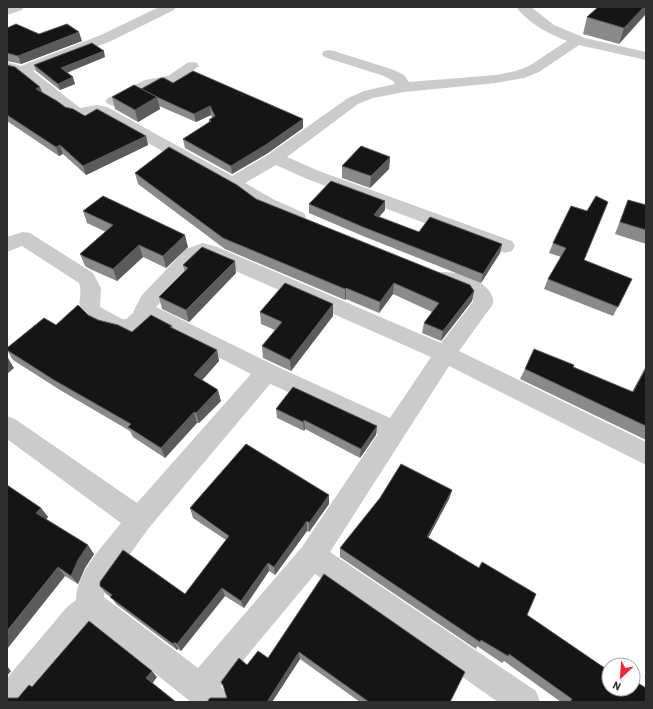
<svg xmlns="http://www.w3.org/2000/svg" width="653" height="709" font-family="Barlow,sans-serif">
<style>
.lines{fill:none;stroke-linecap:round;stroke-linejoin:round}
.minor{fill:#cbcbcb;fill-rule:evenodd}
.wall{fill:#8a8a8a}
.shaded-wall{fill:#5b5b5b}
.building{fill:#151515;stroke:#5b5b5b}
</style>
<rect width="100%" height="100%" fill="#fff"/>
<g class="lines">
<g class="minor">
<polygon points="7,7 24,7 22,10 7,15"/>
<path d="M159,7H176L174,10L111,41L33,71L80,108L97,105L107,107L232,176L269,154L348,98L364,91L395,84L393,81L384,76L324,57L322,54L324,51L329,50L334,51L394,70L404,75L409,82L496,75L516,71L529,66L567,41C549,34 528,23 516,7H531L554,25L585,38L646,52V60L579,45L539,72L524,78L496,83L404,92L373,98L358,104L287,157L319,171L512,241L515,246L512,251L505,253L307,179L276,165L245,183L273,199L304,213L306,217L304,221L297,223L290,221L261,207L97,114L82,118L69,115L19,74L7,71V62L21,66L101,35Z"/>
<polygon points="192,62 197,63 199,66 177,83 154,87 113,106 108,104 105,101 108,98 145,80 168,76 187,63"/>
<path d="M23,232L30,233L93,273L101,288L100,307L122,319H126L133,313L134,310L142,295L186,249L203,243L217,247L441,343L473,302V299L463,292L438,283L435,278L438,273C453,268 497,283 493,304L459,351L646,442V465L449,366L330,552L536,691L540,702H498L315,574L221,687L225,691L229,702H191L92,623L87,627L27,702H7V678L67,607L76,600C76,572 105,544 121,523L7,439V416L15,419L137,503L251,374L150,322C134,345 91,333 81,311C77,302 83,292 79,283L22,246L7,252V237ZM204,257L431,357L390,418L280,368L156,307L200,259ZM270,384L273,385L378,434L302,547L198,668L104,597L105,589L148,529Z"/>
</g>
</g>
<g class="wall">
<polygon points="646,7 619,44 583,34 587,17"/>
<polygon points="7,28 39,34 82,41 21,64 7,61"/>
<polygon points="105,57 67,73 75,84 60,90 36,71 34,65"/>
<polygon points="7,65 42,93 65,107 85,116 146,136 148,145 86,175 63,154 59,156 7,121"/>
<polygon points="173,83 303,119 303,128 268,153 232,174 185,148 183,139 209,122 209,120 212,118 211,115 196,122 159,106 160,109 138,122 115,109 112,97 141,89"/>
<polygon points="390,157 389,169 370,188 342,178 342,166"/>
<polygon points="135,173 256,199 474,291 472,301 441,341 422,333 424,323 432,312 393,294 379,313 346,299 345,300 225,249 138,184"/>
<polygon points="628,200 646,205 646,244 615,234"/>
<polygon points="385,201 385,210 379,217 419,232 502,244 500,253 481,283 363,236 309,213 309,204"/>
<polygon points="83,211 188,247 166,268 143,257 117,281 90,269 85,266 80,254 106,232 87,223"/>
<polygon points="587,211 584,260 632,279 613,316 544,289 548,279 561,257 549,253 553,243"/>
<polygon points="183,265 236,273 189,322 162,309 159,297 185,272"/>
<polygon points="260,312 333,316 291,371 263,358 262,346 275,330 261,324"/>
<polygon points="88,315 98,320 132,332 172,326 173,328 217,350 219,361 202,380 221,401 199,423 197,423 165,458 133,437 130,431 60,390 13,360 7,350 7,348 56,325"/>
<polygon points="646,366 646,440 520,379 525,369 573,367 632,392"/>
<polygon points="276,409 377,426 376,435 360,458 305,429 304,431 277,418"/>
<polygon points="452,490 449,499 428,538 527,615 607,670 609,669 609,689 646,702 561,702 504,661 502,663 477,646 476,649 340,557 340,548"/>
<polygon points="329,504 309,532 307,531 275,575 269,571 244,608 225,596 181,651 178,649 177,650 116,604 112,598 106,594 100,586 185,594 226,540 193,518 190,508"/>
<polygon points="41,508 48,517 46,519 94,554 85,568 78,584 65,576 7,649"/>
<polygon points="324,574 450,702 360,702 300,659 272,702 207,702 227,698 224,688 221,682 247,665 268,658"/>
</g>
<g class="shaded-wall">
<polygon points="644,7 646,7 646,14 619,44 624,28"/>
<polygon points="79,32 82,41 21,64 18,56"/>
<polygon points="104,51 105,57 63,74 61,68"/>
<polygon points="73,77 75,84 60,90 58,84"/>
<polygon points="40,87 44,96 36,89"/>
<polygon points="157,97 160,109 138,122 135,110"/>
<polygon points="210,106 211,115 196,122 194,114"/>
<polygon points="303,119 303,128 268,153 232,174 231,166"/>
<polygon points="146,136 148,145 86,175 83,166"/>
<polygon points="60,145 63,154 59,156 56,147"/>
<polygon points="390,157 389,169 370,188 371,176"/>
<polygon points="385,201 385,210 373,224 374,215"/>
<polygon points="185,235 188,247 166,268 163,256"/>
<polygon points="502,244 500,253 481,283 483,274"/>
<polygon points="139,245 143,257 117,281 113,269"/>
<polygon points="235,261 236,273 189,322 186,310"/>
<polygon points="394,283 393,294 379,313 380,302"/>
<polygon points="346,288 346,299 345,300 345,289"/>
<polygon points="474,291 472,301 441,341 443,331"/>
<polygon points="333,304 333,316 291,371 290,360"/>
<polygon points="217,350 219,361 197,386 194,375"/>
<polygon points="8,358 14,368 7,374 7,359"/>
<polygon points="218,390 221,401 199,423 196,413"/>
<polygon points="194,412 197,423 165,458 161,448"/>
<polygon points="304,420 305,429 304,431 303,422"/>
<polygon points="377,426 376,435 360,458 361,449"/>
<polygon points="452,490 449,499 424,546 427,537"/>
<polygon points="329,495 329,504 309,532 309,523"/>
<polygon points="41,508 48,517 44,522 36,513"/>
<polygon points="307,521 307,531 275,575 274,567"/>
<polygon points="88,545 94,554 85,568 78,584 71,576 78,560"/>
<polygon points="268,563 269,571 244,608 241,601"/>
<polygon points="58,567 65,576 7,649 7,631"/>
<polygon points="222,588 225,596 181,651 177,644"/>
<polygon points="174,642 178,649 177,650 173,644"/>
<polygon points="299,652 300,659 272,702 267,702"/>
<polygon points="7,666 11,671 7,676"/>
<polygon points="152,671 157,677 152,684 146,678"/>
</g>
<g class="building">
<polygon points="598,7 644,7 624,28 587,17"/>
<polygon points="16,24 39,34 67,24 79,32 18,56 7,53 7,28"/>
<polygon points="92,43 104,51 61,68 73,77 58,84 34,65"/>
<polygon points="7,65 15,67 40,87 36,89 57,101 65,107 73,109 85,116 97,109 146,136 83,166 60,145 56,147 7,115"/>
<polygon points="193,71 303,119 267,144 231,166 183,139 211,121 209,120 215,116 210,106 194,114 157,97 141,89 161,78 164,78 173,83"/>
<polygon points="134,85 157,97 135,110 112,97"/>
<polygon points="361,146 390,157 371,176 342,166"/>
<polygon points="169,147 237,185 256,199 470,285 474,291 443,331 424,323 439,303 394,283 380,302 346,288 345,289 223,238 135,173"/>
<polygon points="331,181 385,201 374,215 419,232 430,217 502,244 483,274 363,227 309,204"/>
<polygon points="103,196 185,235 163,256 139,245 113,269 85,257 80,254 113,225 83,211"/>
<polygon points="596,196 608,202 584,260 632,279 618,307 548,279 566,248 553,243 571,206 587,211"/>
<polygon points="628,200 646,205 646,230 620,222"/>
<polygon points="202,247 235,261 186,310 159,297 188,268 183,265"/>
<polygon points="285,283 333,304 290,360 262,346 282,322 260,312"/>
<polygon points="78,305 88,315 98,320 118,325 132,332 151,315 172,326 170,327 217,350 194,375 218,390 196,413 194,412 161,448 128,427 131,424 54,380 7,350 7,348 44,318 56,325"/>
<polygon points="534,349 574,365 573,367 633,392 646,368 646,426 525,369"/>
<polygon points="293,387 377,426 361,449 304,420 303,422 276,409"/>
<polygon points="246,444 329,495 309,523 307,521 274,567 268,563 241,601 222,588 177,644 174,642 173,644 110,597 112,595 100,586 100,582 123,550 185,594 229,536 190,508"/>
<polygon points="401,464 452,490 427,537 479,568 482,562 536,594 527,615 609,671 609,689 633,689 633,680 646,688 646,702 570,702 572,699 509,654 508,656 481,640 480,642 340,548 380,498"/>
<polygon points="7,485 41,508 36,513 88,545 78,560 71,576 58,567 7,631"/>
<polygon points="324,574 465,672 450,702 369,702 299,652 267,702 207,702 210,698 227,698 223,685 221,682 239,658 247,665 258,651 268,658"/>
<polygon points="89,621 152,671 146,678 176,702 7,702 7,698 18,698 29,685 32,687"/>
</g>
<rect width="653" height="709" fill="none" stroke="#2e2e2e" stroke-width="16"/>
<g transform="translate(621 677) rotate(206)"><circle r="19" fill="#ffffff" stroke="#ababab"/>
<path d="M0-3L7 15L0 10L-7 15Z" fill="#ec283a"/>
<text y="-6" font-size="11" font-weight="bold" text-anchor="middle" fill="#2e2e2e">N</text>
</g>
</svg>
